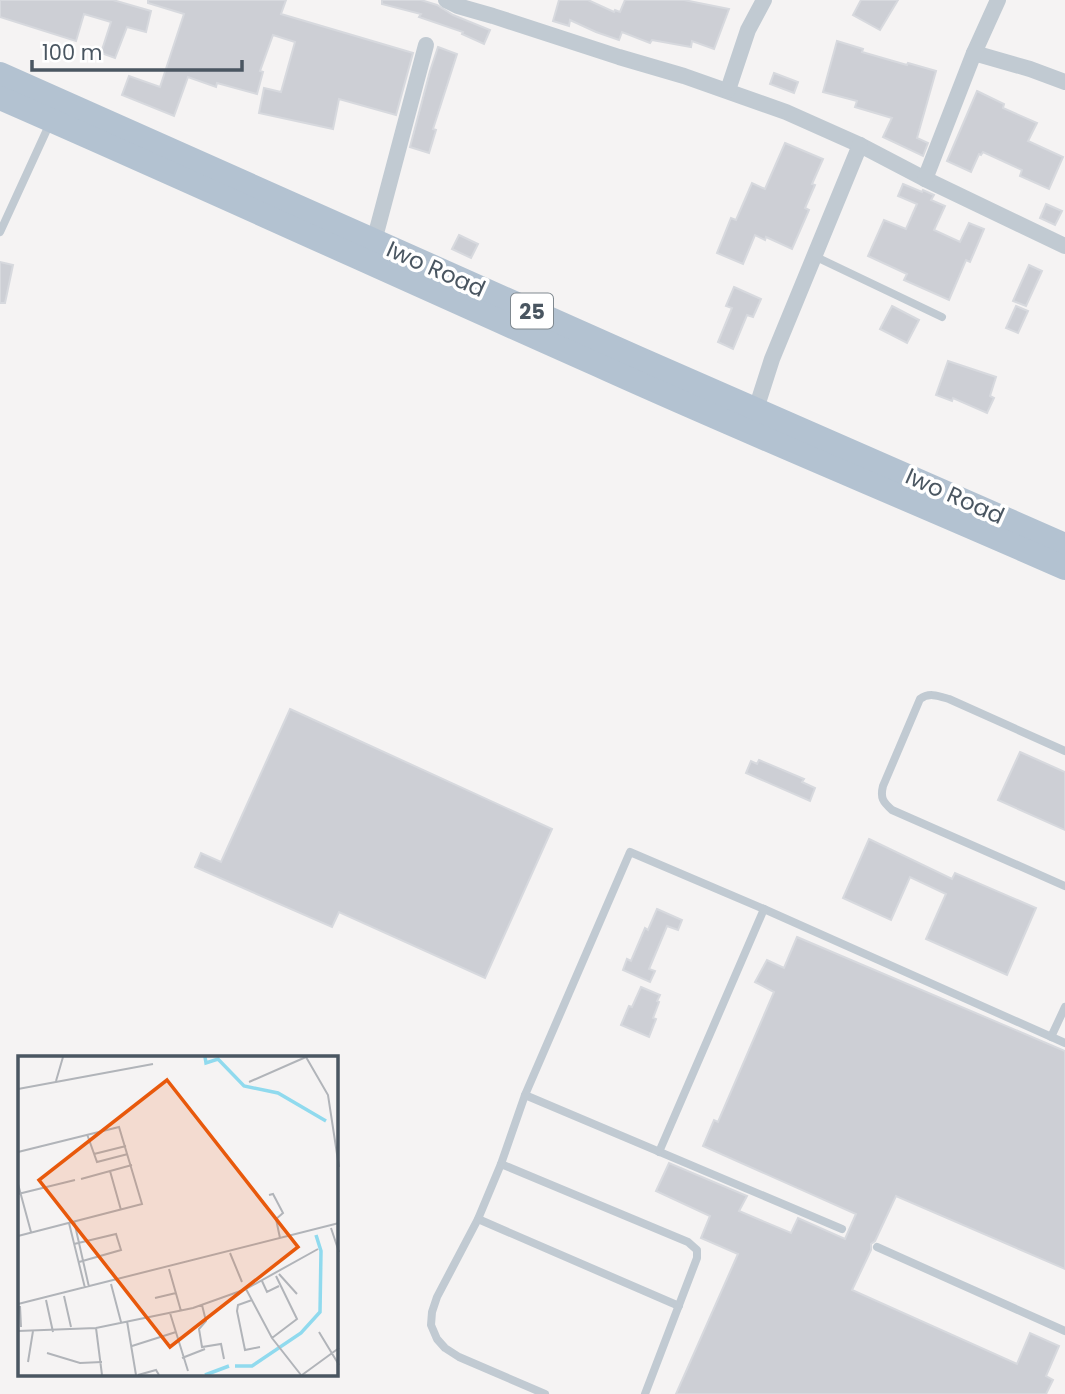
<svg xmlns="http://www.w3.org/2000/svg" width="1065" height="1394" font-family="Poppins,sans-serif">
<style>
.building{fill:#cdcfd5;stroke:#d7d9de;stroke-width:2}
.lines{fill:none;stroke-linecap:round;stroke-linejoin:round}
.lane{stroke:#c1cad2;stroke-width:8}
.street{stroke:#c1cad2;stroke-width:16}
.primary{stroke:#b3c2d1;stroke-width:24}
.labels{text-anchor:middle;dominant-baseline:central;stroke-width:7;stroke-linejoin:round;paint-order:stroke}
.shield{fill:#fff;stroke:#808990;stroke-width:2}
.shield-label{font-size:21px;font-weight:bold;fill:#4a5661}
.street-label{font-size:23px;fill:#4a5661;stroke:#fff}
.inset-river{fill:none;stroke:#90daee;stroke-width:3.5}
.inset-road{fill:none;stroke:#b1b4b9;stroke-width:2}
.view{fill:#e8590c;fill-opacity:0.15;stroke:#e8590c;stroke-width:3.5}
.inset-edge{fill:none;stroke:#4a5661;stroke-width:3.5}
</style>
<rect width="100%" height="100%" fill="#f5f3f3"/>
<g class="building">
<polygon points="0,0 113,0 151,11 146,32 127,27 115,58 101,53 111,22 84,14 76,41 0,17"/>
<polygon points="148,0 286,0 281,14 413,53 396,115 339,99 333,129 259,113 264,88 281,92 295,42 273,35 260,71 263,72 257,94 217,83 216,87 188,77 174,116 122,95 129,76 160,87 184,14 148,3"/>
<polygon points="382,0 421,0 437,5 453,15 490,30 484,44 462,34 463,32 419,17 421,14 382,4"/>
<polygon points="559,0 588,0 614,12 615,10 620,12 625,0 684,0 729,9 714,49 692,41 691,47 652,40 650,43 622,32 619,40 596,32 570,20 569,26 553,21"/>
<polygon points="861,0 898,0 880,30 853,15"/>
<polygon points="837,41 863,49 862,52 907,65 908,63 936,71 917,138 928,143 923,156 883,137 892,118 855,107 857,101 823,92"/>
<polygon points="438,47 457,54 433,129 436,130 429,153 410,147 430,71"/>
<polygon points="774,73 798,82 794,93 770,84"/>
<polygon points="977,91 1004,104 1003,108 1037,123 1028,141 1063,157 1049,189 1020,176 1022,170 983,152 981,155 979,154 971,172 947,161"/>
<polygon points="785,143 823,159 812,184 815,185 805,208 809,210 792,249 766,237 765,240 755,235 743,264 717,253 731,218 736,220 752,183 765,189"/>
<polygon points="903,184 922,192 923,190 934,195 931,200 945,206 934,230 960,242 969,223 984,229 970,262 966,260 949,300 904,280 907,274 868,256 884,220 906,229 917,204 898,196"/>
<polygon points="1046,204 1062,211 1055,225 1040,218"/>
<polygon points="459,235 478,244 471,258 452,249"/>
<polygon points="0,262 13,265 5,303 0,303"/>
<polygon points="1029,265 1042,271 1026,306 1013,301"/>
<polygon points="734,287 761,299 753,317 747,315 733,349 718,342 732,308 726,306"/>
<polygon points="892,306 919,320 907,343 880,329"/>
<polygon points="1016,306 1028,311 1018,333 1006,328"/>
<polygon points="948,361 996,377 990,396 994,398 987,413 953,398 952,401 936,395"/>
<polygon points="290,709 552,829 485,978 339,912 332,927 195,867 201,853 221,862"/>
<polygon points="1020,752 1065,772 1065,830 998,800"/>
<polygon points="759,760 804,779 802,782 815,788 810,801 746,773 751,761 757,764"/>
<polygon points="869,839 952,879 955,873 1036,908 1007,975 926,939 946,894 910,877 891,920 843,898"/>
<polygon points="657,909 682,920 678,930 667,926 649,969 655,971 650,982 623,970 627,959 631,961 645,928 648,930"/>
<polygon points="797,937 1065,1051 1065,1269 896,1196 875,1241 871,1244 871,1250 852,1290 1017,1364 1030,1333 1059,1346 1046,1376 1053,1380 1046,1394 676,1394 738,1254 701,1238 710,1216 656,1191 669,1163 747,1196 739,1211 791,1233 798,1218 845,1239 856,1214 703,1146 714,1120 718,1122 774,992 755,982 767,960 784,968"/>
<polygon points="641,987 660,995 657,1001 659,1002 653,1018 656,1019 649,1037 621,1025 629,1006 632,1007"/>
</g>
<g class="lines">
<g class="lane">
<polyline points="0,232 50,123"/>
<polyline points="814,256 942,317"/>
<path d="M1065,751L949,699C939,696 929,692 920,699L883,786C880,798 883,802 892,810L1065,886"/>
<polyline points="1051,1037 1065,1007"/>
<polyline points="525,1095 842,1229"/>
<polyline points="659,1152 764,909"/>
<polyline points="501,1164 688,1242 697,1250 697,1258 645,1394"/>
<polyline points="478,1219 679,1306"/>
<polyline points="877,1247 1065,1331"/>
<polyline points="545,1394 459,1357 445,1348 437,1339 431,1325 432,1312 437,1297 478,1219 501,1164 525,1095 630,852 764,909 1065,1043"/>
</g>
<g class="street">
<polyline points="446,0 458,6 493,16 619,57 684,76 786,112 860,145 925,179 1065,246"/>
<polyline points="974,53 1030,69 1065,82"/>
<polyline points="728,90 748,30 764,0"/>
<polyline points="925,179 974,53 998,0"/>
<polyline points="374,241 426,45"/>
<polyline points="756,409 772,359 860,145"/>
</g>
<g class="primary">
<polyline points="0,74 638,358 1065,545"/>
<path d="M0,98C204,187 406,280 609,370C760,438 913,501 1065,568"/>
</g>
</g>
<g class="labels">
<rect class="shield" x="511" y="293.5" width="42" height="35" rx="5"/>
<g class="shield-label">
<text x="532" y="311">25</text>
</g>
<g class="street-label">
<text transform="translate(436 269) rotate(24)">Iwo Road</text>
<text transform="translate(955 496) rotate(24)">Iwo Road</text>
</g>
</g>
<g transform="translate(18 1056)">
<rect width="320" height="320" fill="#f5f3f3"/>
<path class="inset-river" d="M187,1L188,7L200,3L226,30L260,37L308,65M217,310H234L283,277L302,256L303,195L298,179M187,319L211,310"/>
<path class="inset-road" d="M288,1L310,39L321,111M38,25L45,1M231,26L288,1M0,33L135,8M69,78L79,106L110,98M0,96L101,71L124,148L0,180M76,98L108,90M92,115L103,154M63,123L114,109M0,128L13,176M0,138L57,124M251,139L255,138L265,157L258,163L262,182M56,165L71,231M51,167L67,232M313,172L321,196M56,188L98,178L103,194L61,206M212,197L224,226M151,213L163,255M261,218L279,238M244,225L249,236L261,230M93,228L103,266M228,233L300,193M46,240L53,271M137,242L158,237M28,244L35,276M234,244L220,249L219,255L227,294L242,291M0,248L321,167M184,249L188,265L181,273L184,291L203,288L206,303M2,250L3,271M152,257L170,315M109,265L118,319M78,272L84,319M0,275L78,272L175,252L228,233L254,282L283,319M301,276L321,309M254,282L279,263L258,220M114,290L158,276M29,297L62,307L84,306M164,302L187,293M10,306L15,275M120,319L138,314L141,319M284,319L321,292"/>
<path class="view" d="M149,24L280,191L152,291L21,124Z"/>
<rect width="320" height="320" class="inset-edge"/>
</g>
<path d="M32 60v10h210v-10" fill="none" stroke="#4a5661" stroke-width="3.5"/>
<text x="42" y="60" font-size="21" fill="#4a5661" stroke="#ffffff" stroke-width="5" paint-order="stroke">100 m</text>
</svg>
